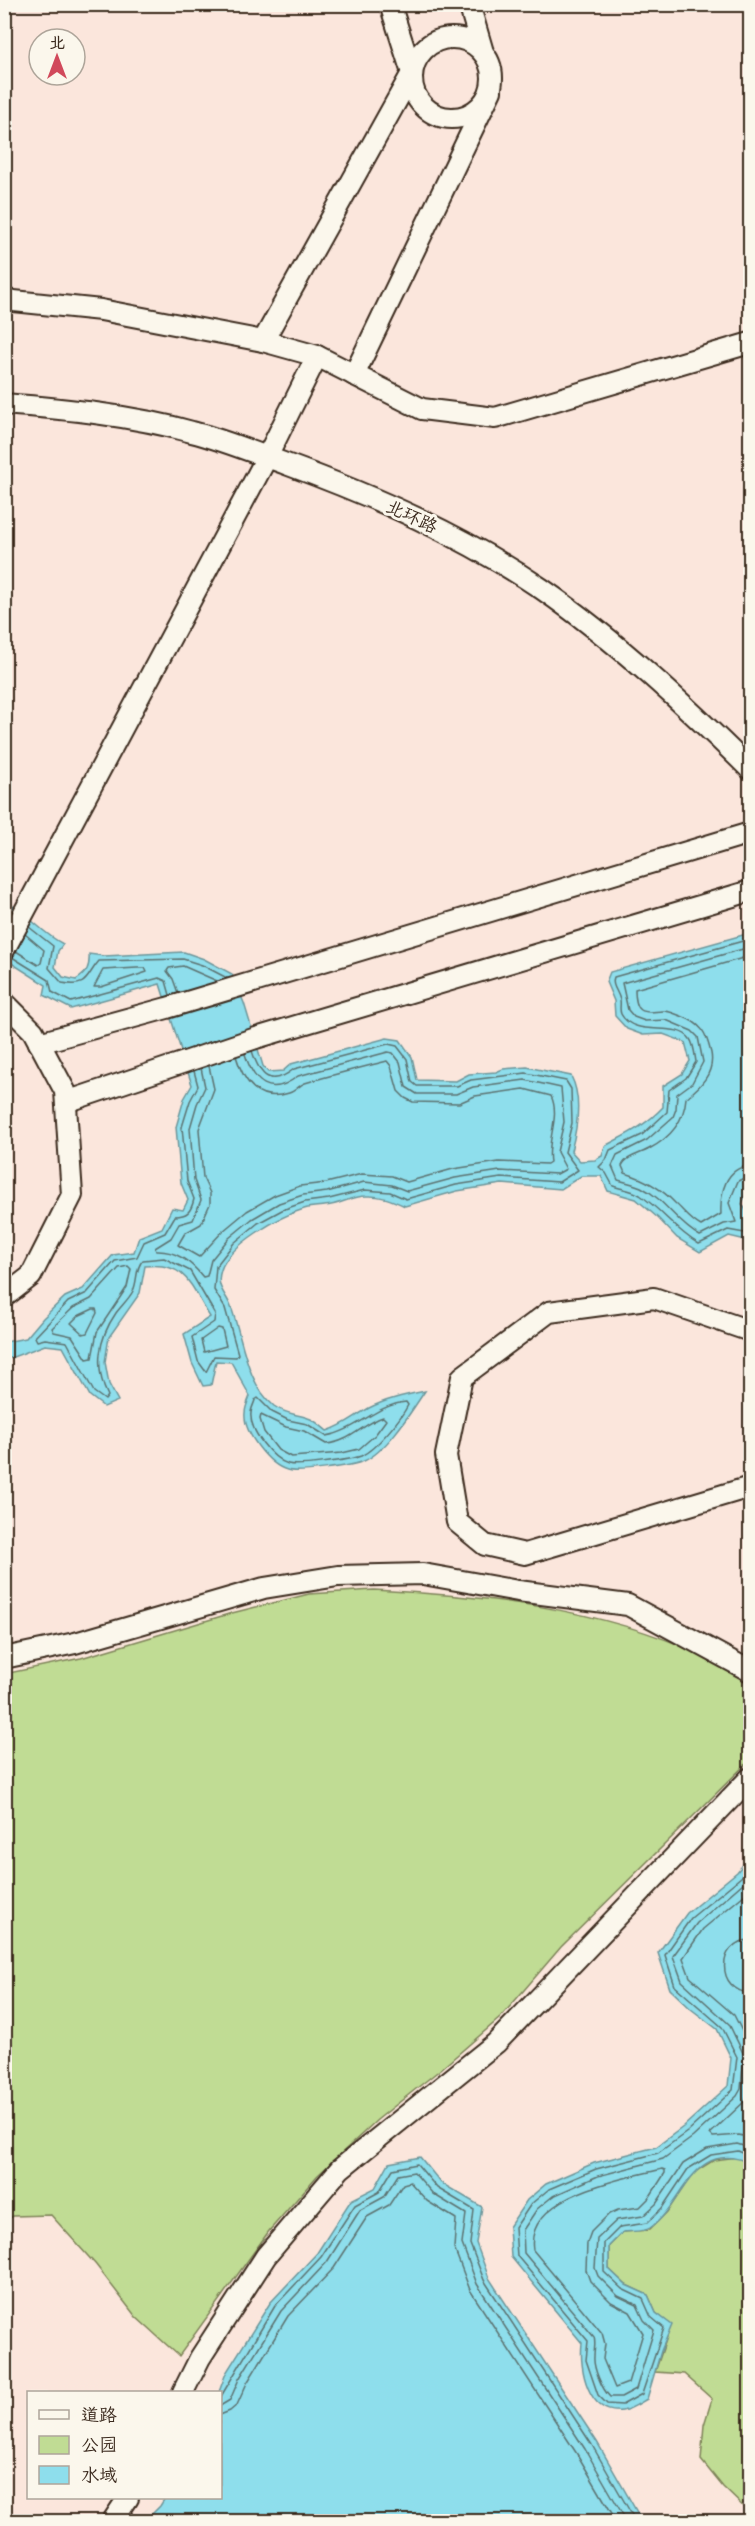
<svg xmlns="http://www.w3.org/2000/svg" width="755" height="2526" font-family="'Patrick Hand','LXGW WenKai TC',sans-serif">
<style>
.built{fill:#fbe6dc;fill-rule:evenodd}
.green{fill:#c0dc94;stroke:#7e8359;stroke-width:1.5}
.water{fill:#8edeec;stroke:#6d969a;stroke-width:1.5}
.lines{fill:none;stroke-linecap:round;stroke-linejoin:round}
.shore{stroke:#5c7270;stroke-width:1.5}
.minor-casing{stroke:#3b2a1e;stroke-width:24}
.minor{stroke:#fbf7ec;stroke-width:20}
.labels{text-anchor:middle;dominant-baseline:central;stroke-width:6;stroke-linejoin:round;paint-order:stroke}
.street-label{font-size:18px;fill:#3b2a1e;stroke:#fbf7ec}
</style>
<rect width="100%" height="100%" fill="#fbf7ec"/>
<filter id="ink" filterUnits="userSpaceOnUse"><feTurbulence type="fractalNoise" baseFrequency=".0167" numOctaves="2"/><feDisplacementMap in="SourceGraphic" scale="12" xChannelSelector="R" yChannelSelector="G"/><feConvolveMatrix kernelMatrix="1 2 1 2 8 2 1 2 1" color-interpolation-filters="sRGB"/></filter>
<g filter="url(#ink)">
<path class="built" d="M5,5H750V2521L5,2522ZM39,39H75V75H39ZM28,2392H220V2498H28Z"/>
<g class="green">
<path d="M374,1590C484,1596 598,1607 700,1654C717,1662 734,1674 750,1685V1760L561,1947L500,2018L441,2069L377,2120L317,2176L269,2231L179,2356L136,2317L96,2265L51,2215L13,2216L5,2221L4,1674L81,1658L232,1613L309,1594Z"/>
<polygon points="738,2157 750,2163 750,2513 723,2487 701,2460 704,2425 712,2399 684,2374 655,2372 671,2325 656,2313 648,2295 626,2285 609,2269 609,2246 623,2232 649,2230 667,2212 693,2173 714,2160"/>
</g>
<g class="water">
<path d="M5,902C27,912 41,933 63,944L58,951L55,967L63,977L76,980C87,973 90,967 89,954L104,956L184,952L204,959L232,974L244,1003L263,1066L268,1072L283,1071L291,1064L387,1038L400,1040L412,1057L417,1080L456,1081L469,1074L496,1072L503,1069L527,1067L571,1076C582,1097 577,1129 571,1151L580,1161L595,1160L602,1156L605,1146C627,1134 645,1126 663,1107V1086L682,1074L690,1061L685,1042L663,1034L643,1035L627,1029L615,1016L614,1001L606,982L610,972L750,933V1182L742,1204L749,1215L750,1241L729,1236L700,1252L677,1238L658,1218L636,1199L608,1191L601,1176H581L561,1189L502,1184L457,1191L405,1206C392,1200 380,1195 366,1196C354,1196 342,1203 331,1205C322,1207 312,1206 304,1209C280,1216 229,1245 221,1270C215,1288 226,1293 231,1307C243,1339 246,1383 274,1406C285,1414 296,1414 308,1418C315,1420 321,1426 327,1431C345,1425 353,1417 369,1408C386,1399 406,1395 425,1391C411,1412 387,1451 364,1461C353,1466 297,1474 287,1470C269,1465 243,1432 245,1413C245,1408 248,1401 250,1396L231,1362L216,1361L211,1385L203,1386L192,1363L184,1334L210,1317C191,1287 187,1261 145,1266L140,1293L109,1337L105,1362L109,1384L118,1401L104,1407L90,1396L63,1347L45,1345L5,1360V1342L26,1338L43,1318L65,1297L83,1289L113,1255L134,1252L139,1237L162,1228L172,1208L183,1210L188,1200L181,1183L176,1127L184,1099L192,1085L160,984L71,1009L44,995L46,985L5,959Z"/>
<path d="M750,1856V1953L746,1968L750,1974V2163C693,2138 684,2204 650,2228C644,2232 631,2231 623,2232L609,2246V2269L626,2285L648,2295L656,2313L672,2325L661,2351L647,2399C640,2403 630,2410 622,2411C588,2415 579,2369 582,2343L511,2257L509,2227L527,2200L546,2184L594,2163L656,2147L683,2127L728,2086L731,2058L717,2029L691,2009L670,1989L658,1953L687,1913L737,1872Z"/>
<polygon points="420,2157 441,2183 482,2207 476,2243 489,2278 597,2442 642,2521 145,2521 160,2506 165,2498 220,2498 219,2392 226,2373 270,2303 317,2253 351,2200 375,2188 389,2163"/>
</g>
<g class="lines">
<g class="shore">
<path d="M29,927L53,946L49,968L62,983C89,988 85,977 99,961L183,959L202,965L227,978"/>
<path d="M750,939L614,977C611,986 618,991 620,1000C621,1004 619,1010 621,1014C634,1039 677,1020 690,1039C694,1044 695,1056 696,1062L686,1078L669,1090L667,1112L642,1135L610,1150L606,1160L599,1167L606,1173L613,1186C621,1189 632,1190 640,1195C662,1210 676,1231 699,1244L728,1230L750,1234"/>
<path d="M750,947L622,983L628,1010L634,1017L645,1021L666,1020L692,1031L698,1037L703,1062L692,1083L677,1094L676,1109L673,1117L647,1140L617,1155L612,1166L618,1180C626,1182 634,1184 641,1187C665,1199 677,1224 700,1236L724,1224L736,1222L729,1203L738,1181L750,1175"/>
<polyline points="16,951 38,965 41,963 44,950 25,934"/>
<path d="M750,956L635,989C635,995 635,1006 641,1010C647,1014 656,1011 663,1011C670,1011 675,1014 681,1016C702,1024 706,1032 711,1053C715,1073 700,1087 686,1098C684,1122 670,1138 649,1149C641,1154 626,1156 622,1166L625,1173C645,1179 661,1188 675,1203C684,1211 690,1220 701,1226L721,1214C720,1194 725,1167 750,1166"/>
<polyline points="12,957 49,980 52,992 71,1002 159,978 166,981 170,995"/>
<polygon points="137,968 145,968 147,972 101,987 94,987 103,970"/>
<polyline points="178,993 173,979 167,971 169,968 183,966 217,981"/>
<path d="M209,1066L214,1089L199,1129L203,1178L210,1193V1204L201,1224L185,1233L178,1245L199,1257L223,1231L247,1211L275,1195L300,1186L326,1183L362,1174L392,1176L407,1182L453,1169L499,1162L547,1164L550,1162C546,1140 561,1117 551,1096L524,1089L475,1096L459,1103L413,1102L405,1098L398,1091L391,1066L387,1061C360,1068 332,1075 305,1083C299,1085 296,1091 289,1093C258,1103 244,1083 236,1056"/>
<path d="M201,1068L205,1087L197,1104L190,1128L194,1180L201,1200L193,1220L179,1224L171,1238L155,1248L156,1251C176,1250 192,1263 203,1277L207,1276L211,1260L229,1238L252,1219L279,1203L303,1195L327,1192L364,1182L392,1185L407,1191L455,1178L500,1171L557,1174L566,1169L557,1152L564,1122L561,1088L525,1080L473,1087L456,1094H417L406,1087L400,1062L393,1053L388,1052L298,1076C270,1098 254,1083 245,1054"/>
<path d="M194,1071L198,1086L190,1101L182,1127L187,1181L194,1199C191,1212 187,1216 175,1216L165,1233L144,1242L137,1257L115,1261L87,1293L68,1302L35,1337L37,1341L45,1339L67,1342L94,1392L105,1400L108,1396C94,1368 98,1339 116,1313C121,1306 129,1299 133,1291C138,1281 135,1268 143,1260L164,1258L190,1271L215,1314L214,1322L192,1337L198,1361L206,1372L214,1356L236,1357L238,1354L225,1308L214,1290L216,1266L234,1243L258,1223L282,1210L305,1202L329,1199L365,1190L390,1192L406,1199L456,1185L501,1178L559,1182L578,1170L565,1152L572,1123L571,1089L566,1081L526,1073L471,1080L457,1086H417L412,1082L407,1059L397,1046L388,1044L294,1069C270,1088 260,1076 252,1051"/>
<polygon points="128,1266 131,1269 127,1287 97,1332 92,1358 87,1359 72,1336 54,1332 52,1328 73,1308 91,1299 119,1268"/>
<polygon points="93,1309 96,1309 97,1313 87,1333 83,1334 71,1323 78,1316"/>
<polygon points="218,1328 222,1329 226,1346 204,1352 201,1340"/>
<path d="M258,1398L272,1412L288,1420L307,1424L326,1436C356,1431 376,1405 406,1402L408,1405C401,1419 376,1449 361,1456C351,1460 297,1467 288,1464C272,1459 249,1430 251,1413C251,1409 254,1404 255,1400Z"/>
<path d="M261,1415L286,1427L304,1431L326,1444C351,1442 362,1424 383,1417L386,1420L375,1435L359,1449L342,1453L291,1457L278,1450L264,1432L260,1419Z"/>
<polyline points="750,1866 741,1877 691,1918 665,1955 675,1986 722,2027 737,2057 733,2090 687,2132 658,2153 596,2169 549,2189 531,2204 515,2228 517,2256 588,2341 586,2360 598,2395 607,2404 622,2405 642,2394 664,2328 651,2317 643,2299 622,2289 604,2272 604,2243 620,2227 647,2223 662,2208 688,2169 711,2155 738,2151 750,2156"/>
<path d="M750,1877L697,1923L673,1956L682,1981L729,2024L744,2055L741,2089L737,2096L693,2137L663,2159L598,2176L553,2196L537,2209L523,2230L524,2253L594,2337C596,2344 594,2349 594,2357C593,2368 602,2389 610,2397H621L636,2389L654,2330L644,2320L637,2305L618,2296L598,2276L595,2268L597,2239L617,2220L643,2216L656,2204L683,2164L707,2149L737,2144L750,2148"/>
<polyline points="750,1890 703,1929 683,1958 690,1977 734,2015 750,2047"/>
<path d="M750,1940C716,1941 716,1991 750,1993"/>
<polyline points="750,2089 745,2101 710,2134 713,2137 739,2135 750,2138"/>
<path d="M662,2169L665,2170V2173L649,2198L640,2207L618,2210L609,2214L591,2232L587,2243L586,2270L590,2281L611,2302L630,2312L643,2333L628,2383L615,2388L603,2359L605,2344L602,2333L533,2250C524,2195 623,2179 662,2169Z"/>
<polyline points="220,2398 275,2306 321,2257 355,2205 379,2192 393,2169 417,2164 437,2188 474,2210 470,2244 484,2280 592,2445 636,2522"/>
<polyline points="220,2406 230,2400 239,2379 281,2311 327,2262 360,2210 384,2197 398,2175 414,2172 433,2194 466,2214 462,2244 477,2284 585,2449 627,2522"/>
<polyline points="220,2415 230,2411 237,2405 247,2383 288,2316 334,2268 367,2217 389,2205 403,2184 410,2182 427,2201 456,2219 454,2248 470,2290 577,2454 617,2522"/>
</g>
<g class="minor-casing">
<g id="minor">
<polyline points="469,4 483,52"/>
<circle cx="452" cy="78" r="40"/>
<polyline points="4,300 101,310 263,341 317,356 422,409 495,418 750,343"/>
<polyline points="263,341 412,73 390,4"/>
<polyline points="354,375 491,91"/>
<path d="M4,404C67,409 131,415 192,432C224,440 255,453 286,464C376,497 462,535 542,589C617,641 685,705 750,769"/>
<polyline points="4,950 267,457 317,356"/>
<polyline points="4,1002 33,1031 65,1091 72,1195 31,1276 4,1297"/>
<polyline points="39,1043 167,1008 750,833"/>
<polyline points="66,1102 256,1038 750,891"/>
<polyline points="750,1331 654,1298 549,1312 462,1377 446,1455 457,1522 485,1545 525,1554 750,1487"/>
<polyline points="4,1658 75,1643 264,1588 338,1576 423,1574 518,1591 628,1605 750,1671"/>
<polyline points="183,2392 200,2358 266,2256 340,2169 496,2043 750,1778"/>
<polyline points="112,2522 128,2498"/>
</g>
</g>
<use href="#minor" class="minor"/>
</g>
</g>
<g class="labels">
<g class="street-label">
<text transform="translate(412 516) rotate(25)">北环路</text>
</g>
</g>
<rect width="755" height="2526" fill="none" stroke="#fbf7ec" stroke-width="24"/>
<rect x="12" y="12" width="731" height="2502" fill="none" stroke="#3b2a1e" stroke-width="2" filter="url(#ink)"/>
<rect x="27" y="2391" width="195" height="108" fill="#fbf7ec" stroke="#aea59a" stroke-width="1.5"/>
<rect x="39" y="2410" width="30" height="9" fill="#fbf7ec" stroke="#aea59a" stroke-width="1.5"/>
<text x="81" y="2421" font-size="18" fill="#3b2a1e">道路</text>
<rect x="39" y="2436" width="30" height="18" fill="#c0dc94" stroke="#aea59a" stroke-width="1.5"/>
<text x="81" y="2451" font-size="18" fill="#3b2a1e">公园</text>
<rect x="39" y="2466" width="30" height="18" fill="#8edeec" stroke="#aea59a" stroke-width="1.5"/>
<text x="81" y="2481" font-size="18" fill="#3b2a1e">水域</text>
<g transform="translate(57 57)"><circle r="28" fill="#fbf7ec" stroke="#aea59a" stroke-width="1.5"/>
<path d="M0-4.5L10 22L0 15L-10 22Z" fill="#d1495b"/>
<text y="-9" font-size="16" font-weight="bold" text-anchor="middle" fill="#3b2a1e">北</text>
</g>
</svg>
